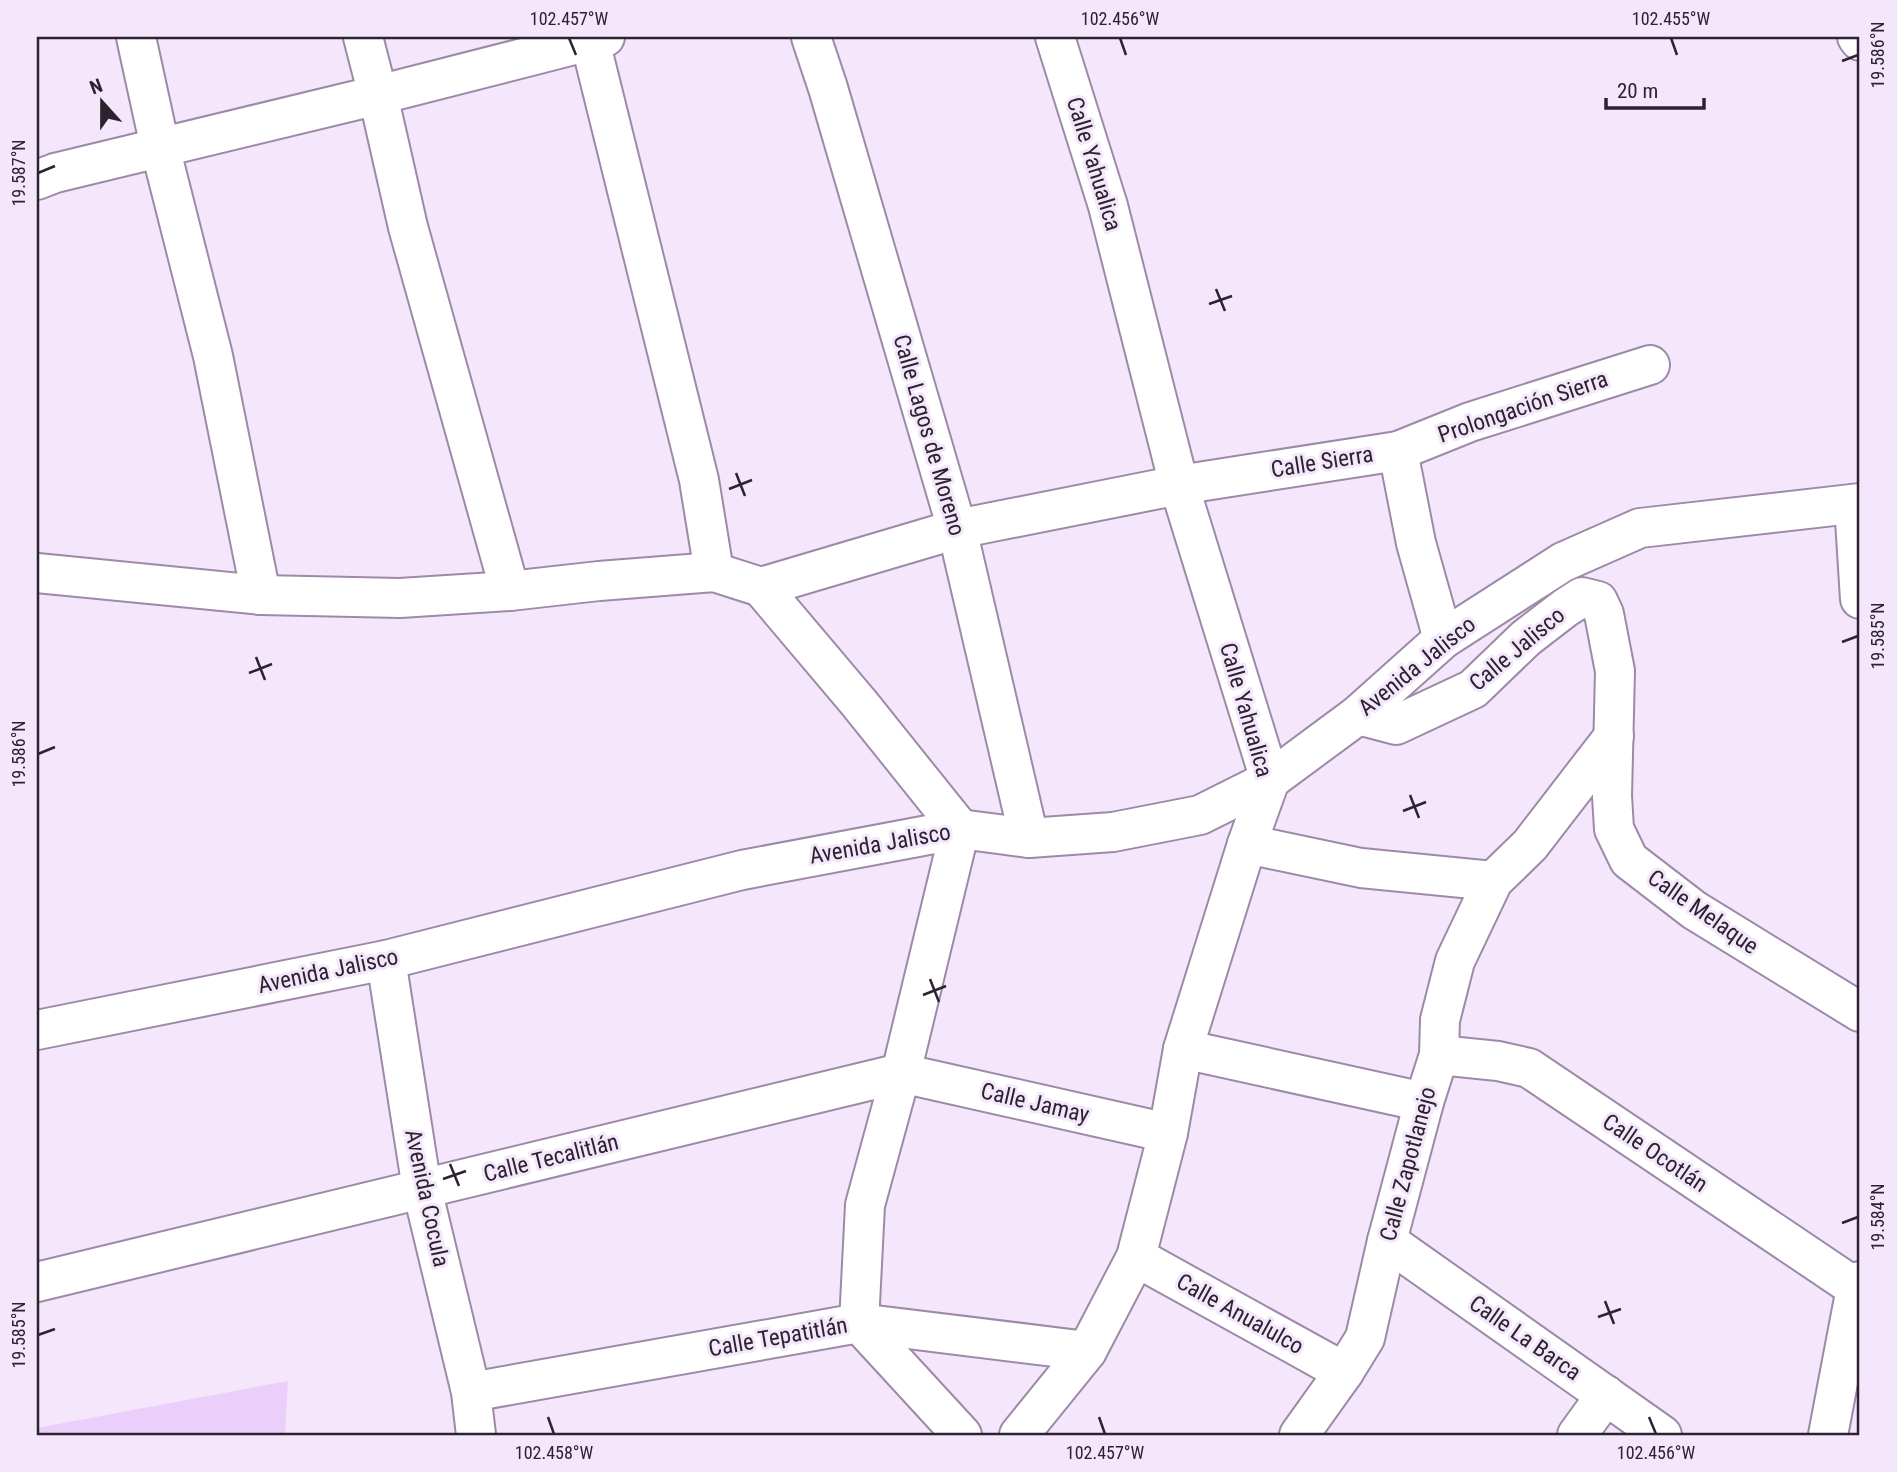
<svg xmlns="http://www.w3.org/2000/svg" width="1897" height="1472" font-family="'Roboto Condensed',sans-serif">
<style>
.green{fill:#ebcef9}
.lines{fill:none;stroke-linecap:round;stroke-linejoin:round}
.minor-casing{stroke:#9e89a7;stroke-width:42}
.minor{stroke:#fff;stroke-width:38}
.ticks{fill:none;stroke:#2c232f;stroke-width:2.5}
.labels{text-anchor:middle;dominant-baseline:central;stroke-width:6;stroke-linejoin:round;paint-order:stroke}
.street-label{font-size:23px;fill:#2c232f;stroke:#f4e7fb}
.neatline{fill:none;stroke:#2c232f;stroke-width:2.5}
.ticks-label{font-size:18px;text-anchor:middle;fill:#2c232f}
</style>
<rect width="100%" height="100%" fill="#f4e7fb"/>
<polygon class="green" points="288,1381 285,1435 37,1435 37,1428"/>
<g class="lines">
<g class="minor-casing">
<g id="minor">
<polyline points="136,37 160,147 213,356 261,595"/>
<polyline points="363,37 378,95 408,227 510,591"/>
<polyline points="589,37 699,480 714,572"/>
<polyline points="811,37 828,88 957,529 1029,838"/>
<polyline points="1857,37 1860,41"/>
<polyline points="37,180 55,173 378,95 605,37"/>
<polyline points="1398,451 1416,543 1443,639"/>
<polyline points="1854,504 1860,599"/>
<polyline points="37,573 261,595 400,598 510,591 599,581 714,572 761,587 957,529 1179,485 1398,451 1470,422 1650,365"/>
<polyline points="761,587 859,703 960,829 901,1073 865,1205 859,1323 962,1435"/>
<polyline points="1358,715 1396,725 1473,689 1526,638 1565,608 1582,597 1598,601 1604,614 1615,671 1612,796 1614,829 1629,860 1694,910 1860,1012"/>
<polyline points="1247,844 1361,868 1493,881"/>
<polyline points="386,960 422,1189 471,1392 476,1435"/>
<polyline points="37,1030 386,960 742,870 960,829 1029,838 1113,832 1200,815 1270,780 1358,715 1443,639 1563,562 1640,528 1860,503"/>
<polyline points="1183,1049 1424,1102"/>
<polyline points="1439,1055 1498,1061 1529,1068 1856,1288"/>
<polyline points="1387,1241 1662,1435"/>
<polyline points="1136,1257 1344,1372"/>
<polyline points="37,1282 901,1073 1168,1133"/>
<polyline points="471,1392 859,1323 1087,1351"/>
<polyline points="1019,1435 1087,1351 1136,1257 1168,1133 1183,1049 1247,844 1270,780 1179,485 1108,206 1055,37"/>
<polyline points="1299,1435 1344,1372 1365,1338 1387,1241 1424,1102 1439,1055 1440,1020 1455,961 1493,881 1530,845 1614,736"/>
<polyline points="1577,1435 1606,1395"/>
<polyline points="1828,1435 1856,1288 1860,1281"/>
</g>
</g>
<use href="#minor" class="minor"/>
</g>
<path class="ticks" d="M569,38L576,55M1120,38L1126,55M1671,38L1677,55M1842,61L1858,55M38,173L55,166M1216,289L1225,311M1209,304L1232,296M736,473L745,496M729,489L752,480M1842,642L1858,636M256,657L265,680M249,673L272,664M38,754L55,747M1410,795L1419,818M1403,811L1426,802M930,979L939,1002M923,995L946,986M450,1164L459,1186M443,1179L466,1171M1842,1223L1858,1217M1605,1301L1614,1324M1598,1317L1621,1309M38,1335L55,1329M548,1417L554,1434M1099,1417L1105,1434M1649,1417L1656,1434"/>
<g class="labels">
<g class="street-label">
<text transform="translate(1094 164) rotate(73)">Calle Yahualica</text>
<text transform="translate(1523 407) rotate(-19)">Prolongación Sierra</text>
<text transform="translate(929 435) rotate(74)">Calle Lagos de Moreno</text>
<text transform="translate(1322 462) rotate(-9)">Calle Sierra</text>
<text transform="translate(1517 649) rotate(-40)">Calle Jalisco</text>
<text transform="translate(1417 666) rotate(-39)">Avenida Jalisco</text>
<text transform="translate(1246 710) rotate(74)">Calle Yahualica</text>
<text transform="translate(880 844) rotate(-10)">Avenida Jalisco</text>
<text transform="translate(1703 912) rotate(35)">Calle Melaque</text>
<text transform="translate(328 971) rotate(-12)">Avenida Jalisco</text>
<text transform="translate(1035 1103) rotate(13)">Calle Jamay</text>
<text transform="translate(1655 1153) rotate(34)">Calle Ocotlán</text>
<text transform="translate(551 1158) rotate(-14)">Calle Tecalitlán</text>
<text transform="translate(1408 1164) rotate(-75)">Calle Zapotlanejo</text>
<text transform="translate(427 1198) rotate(78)">Avenida Cocula</text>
<text transform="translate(1240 1314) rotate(29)">Calle Anualulco</text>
<text transform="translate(778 1337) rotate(-10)">Calle Tepatitlán</text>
<text transform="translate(1525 1338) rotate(35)">Calle La Barca</text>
</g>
</g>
<rect width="1897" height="1472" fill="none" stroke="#f4e7fb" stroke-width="77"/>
<g transform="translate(102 102) rotate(339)" stroke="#f4e7fb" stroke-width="5" paint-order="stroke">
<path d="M0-5L12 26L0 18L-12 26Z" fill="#2c232f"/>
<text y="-10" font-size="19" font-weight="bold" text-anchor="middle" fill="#2c232f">N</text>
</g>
<path d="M1606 98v10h98v-10" fill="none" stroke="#2c232f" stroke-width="3.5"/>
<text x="1617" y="98" font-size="21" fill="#2c232f" stroke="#f4e7fb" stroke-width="5" paint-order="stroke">20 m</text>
<rect x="38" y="38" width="1820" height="1396" class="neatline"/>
<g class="ticks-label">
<text x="569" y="25">102.457°W</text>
<text x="1120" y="25">102.456°W</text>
<text x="1671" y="25">102.455°W</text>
<text transform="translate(1878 55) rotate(-90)" y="6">19.586°N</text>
<text transform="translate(19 173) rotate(-90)" y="6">19.587°N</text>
<text transform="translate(1878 636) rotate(-90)" y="6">19.585°N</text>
<text transform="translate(19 754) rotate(-90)" y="6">19.586°N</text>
<text transform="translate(1878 1217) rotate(-90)" y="6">19.584°N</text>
<text transform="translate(19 1335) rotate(-90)" y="6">19.585°N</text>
<text x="554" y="1459">102.458°W</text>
<text x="1105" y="1459">102.457°W</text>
<text x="1656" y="1459">102.456°W</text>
</g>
</svg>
